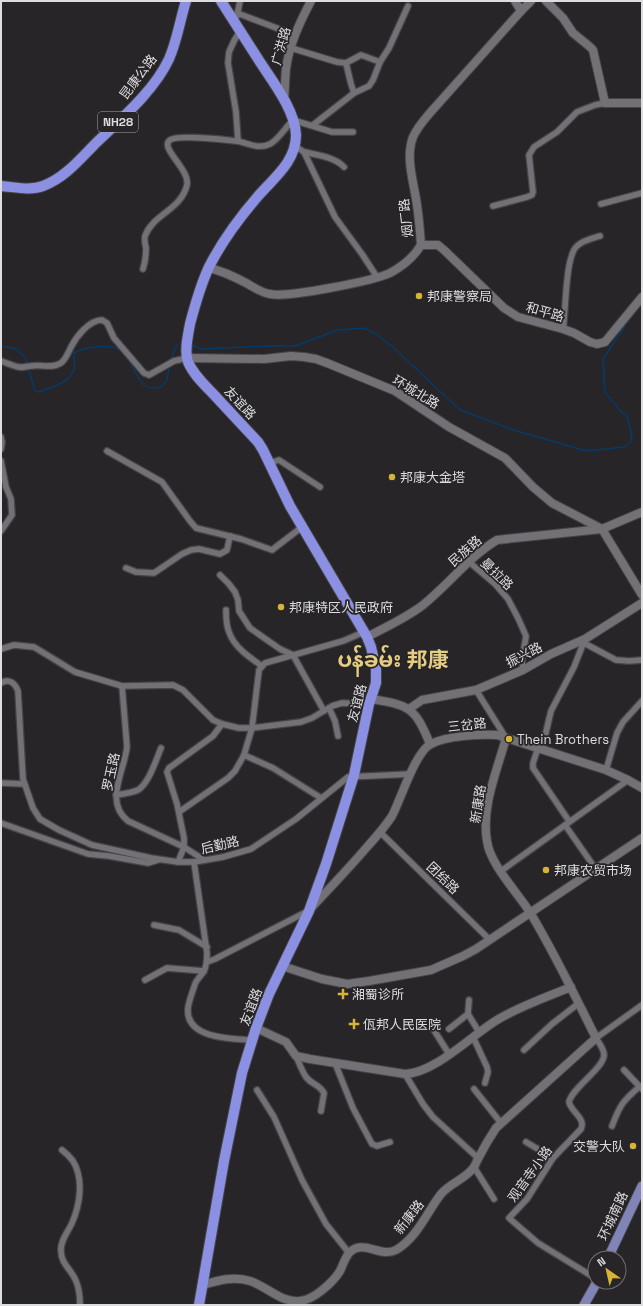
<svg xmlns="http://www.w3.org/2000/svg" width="643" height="1306" font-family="'Space Grotesk','Noto Sans SC','Noto Sans Myanmar',sans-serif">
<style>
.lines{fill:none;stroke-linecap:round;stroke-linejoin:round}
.stream{stroke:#053b69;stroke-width:1.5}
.street-casing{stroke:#454447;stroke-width:8}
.secondary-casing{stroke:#454447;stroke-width:10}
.primary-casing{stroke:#454447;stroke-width:11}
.highway-casing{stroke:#454447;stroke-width:12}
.street{stroke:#737175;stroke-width:5.5}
.secondary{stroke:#737175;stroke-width:8}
.primary{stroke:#8184b7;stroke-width:9}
.highway{stroke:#8b90e3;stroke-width:10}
.poi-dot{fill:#d7b434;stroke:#272528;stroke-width:1.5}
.labels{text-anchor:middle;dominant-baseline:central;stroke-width:3.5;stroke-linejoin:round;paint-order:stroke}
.shield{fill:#272528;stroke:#a6a5a8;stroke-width:1}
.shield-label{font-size:12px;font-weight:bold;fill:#dddcdf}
.street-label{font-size:13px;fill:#dddcdf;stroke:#272528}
.poi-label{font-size:13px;fill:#dddcdf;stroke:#272528;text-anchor:start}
.town-label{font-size:21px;font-weight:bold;fill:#e4cd80;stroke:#272528}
</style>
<rect width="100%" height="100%" fill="#272528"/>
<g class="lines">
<g class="stream">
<polyline points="192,345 201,349 268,346 295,346 338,330 364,328 375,333 395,349 460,410 514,430 586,451 624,447 630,443 632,435 627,416 621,412 605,392 603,359 632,315"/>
<path d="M1,346L16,349L25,357L35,391L39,392C50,388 69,383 74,370C75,365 74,359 74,353C84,347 112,343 122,351"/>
<path d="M128,358C132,365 139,382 145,386C149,389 156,388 161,387L167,380L169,367"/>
<polyline points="171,359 177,345"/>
</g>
<g class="street-casing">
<g id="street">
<polyline points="237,13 295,35"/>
<polyline points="237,16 240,1"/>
<polyline points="291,48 337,62 346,63 361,55 380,62 389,48 408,6"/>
<polyline points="346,63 351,84 354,93"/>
<polyline points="313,125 354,93 369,86 373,80 380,62"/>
<polyline points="238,141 236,112 228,63 229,52 234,41 240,31"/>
<polyline points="295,146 304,152 335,217 362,254 377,277"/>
<path d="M304,152C317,155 335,157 344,167"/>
<polyline points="601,204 642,193"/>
<polyline points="493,206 527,197 532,195 533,192 529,155 534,147 557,132 577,112 595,105 605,103"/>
<path d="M143,269C145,263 146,255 146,248C145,244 144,240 145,236C153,214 181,210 187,185C190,169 159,148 170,140C178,134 226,140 237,141C248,143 258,150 270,144C279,139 285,128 293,120L332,132H353"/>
<path d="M563,329C566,312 565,256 577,246C583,240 593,238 600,236"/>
<path d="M1,361C7,363 13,366 19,367C23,368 26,366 31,366C40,364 52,369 61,363C66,359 68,353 71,347C76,337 89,320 102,320L107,323L114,338L144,373L149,375L174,361L187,358"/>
<polyline points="1,437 2,442 1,449"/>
<polyline points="107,451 162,482 190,521 196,528 241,539 272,550 302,527"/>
<polyline points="1,461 6,487 11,499 12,515 1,531"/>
<polyline points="270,463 279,460 320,487"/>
<polyline points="468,561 495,584 508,599 518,618 526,636 522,661 523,670"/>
<polyline points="126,568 136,572 154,573 182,554 191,550 199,549 220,554 227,550 230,536"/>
<polyline points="220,575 229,584 235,592 238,600 239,611 250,628 280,649 293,655 324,711"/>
<path d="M226,610C226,616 226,625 229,632C234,647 249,657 262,666"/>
<polyline points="584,643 616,660 629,661 642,660"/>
<polyline points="1,649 14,645 34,647 75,672 122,686 173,685 183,690 213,720 222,724 239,728 252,728 301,722 312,718 332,706 342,703 369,704"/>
<path d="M1,683C9,678 15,683 18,691L23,779L33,808L40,819L59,830L92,845L151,858L178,862H194"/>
<path d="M122,686L127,747C124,772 104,802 128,821L184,847L204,860"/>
<polyline points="476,690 506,738"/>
<polyline points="329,708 335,721 338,736"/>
<polyline points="538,748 533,763 533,768 569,821"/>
<polyline points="542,749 551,711 574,667 585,639"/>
<polyline points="244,755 273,768 321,798"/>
<polyline points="606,770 617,733 623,722 642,701"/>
<polyline points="1,783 24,784"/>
<path d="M116,795C123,794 131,793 138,790C149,783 156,760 161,748"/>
<polyline points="179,812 228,778 235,771 244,755 252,728 259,670 265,663 343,641 364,632"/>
<polyline points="1,823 88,854 109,856 148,863 158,860"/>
<polyline points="565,825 595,868"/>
<polyline points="380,832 490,940"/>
<polyline points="178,862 184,847 184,838 177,804 167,772 169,768 213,736 222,724"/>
<polyline points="501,871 628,780"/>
<polyline points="154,925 179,930 207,947"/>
<polyline points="207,962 215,959 308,911"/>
<polyline points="145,980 167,968 204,971"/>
<polyline points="468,1014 479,1032"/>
<polyline points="432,1027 449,1054"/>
<polyline points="449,1029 468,1014 469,1000"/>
<polyline points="473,1037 487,1067 488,1072 485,1083"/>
<path d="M252,1040C232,1039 185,1039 188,1008C189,1000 193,991 195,984C197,979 201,976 204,971C207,965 207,959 207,953L194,862L223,857L251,849L296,819L348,777L411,774"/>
<polyline points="524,1050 552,1024 579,1003"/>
<path d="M296,1056C299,1063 302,1071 306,1077C312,1085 319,1084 324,1093L321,1111"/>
<polyline points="335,1063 353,1108 372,1144 377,1146 390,1142"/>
<polyline points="624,1070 642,1089"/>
<polyline points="405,1074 423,1104 433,1117 478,1158"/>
<polyline points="474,1089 501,1123"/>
<polyline points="257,1090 274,1117 302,1180 326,1224 349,1253"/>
<path d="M612,1126C620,1105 622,1102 639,1087"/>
<polyline points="526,1142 553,1158"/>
<path d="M62,1150C66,1153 70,1157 73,1161C84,1179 80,1205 72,1223C68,1232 60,1241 61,1251C61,1264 72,1270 76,1281C79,1288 80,1297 80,1305"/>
<polyline points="474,1167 494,1199"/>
<path d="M595,1278L538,1243L509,1218L527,1199L553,1158L581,1129C586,1118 571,1112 569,1102C572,1088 604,1068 604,1055C604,1049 599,1043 596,1038L642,1005"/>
</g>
</g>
<g class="secondary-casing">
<g id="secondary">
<polyline points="515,1 521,11"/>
<polyline points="546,1 563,18 573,33 589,46 593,50 605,103 642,103"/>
<path d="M284,101C285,90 285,79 286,69C289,45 300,22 311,1"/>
<polyline points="421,245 438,245 444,250 504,308 518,317 563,329 574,333 590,342 597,344 605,342 642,297"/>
<path d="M209,268C223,271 235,277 248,284C255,288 262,293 270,294C287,298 373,281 390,273C403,266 414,257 421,245C420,231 419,218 417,205C414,183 405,158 413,137C417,128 423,121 429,114L521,11L531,1"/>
<polyline points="187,358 264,359 291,356 304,357 316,359 327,363 395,391 449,427 505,458 533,487 552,503 602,529 642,595"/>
<path d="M367,637C386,627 406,618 423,605C449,584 469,557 497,540L602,529L642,512"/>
<path d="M371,699C409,705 415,707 430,744"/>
<polyline points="409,709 422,700 476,690 523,670 551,654 585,639 642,603"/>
<path d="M311,908C330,888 349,868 367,847C376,837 385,827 392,816C401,799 415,752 431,744C446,736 480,734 497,735L606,770L628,780L642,788"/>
<polyline points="282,966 322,979 347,984 369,981 431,970 463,956 476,949 642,838"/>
<path d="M256,1028L286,1042L296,1056L310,1059L405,1074C435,1073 472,1035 497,1020C518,1007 547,997 571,987"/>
<path d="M203,1285C219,1280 234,1276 250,1281C268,1287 281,1303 300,1301C314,1300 333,1282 340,1271C343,1265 345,1257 350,1252C364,1239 380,1258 396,1250C417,1238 427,1212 441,1194C450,1183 466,1179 474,1167C476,1164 477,1160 479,1157C484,1147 490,1137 496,1128L596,1038C575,996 555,954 531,914C519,894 490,865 487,841C481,807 497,771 506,738"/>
</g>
</g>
<g class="primary-casing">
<g id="primary">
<polyline points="608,1258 642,1186"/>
<polyline points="584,1305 597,1282"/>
</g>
</g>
<g class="highway-casing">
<g id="highway">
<path d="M1,186C15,187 30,191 43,186C65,178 81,158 97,142C122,118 154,91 169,59C177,41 180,20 186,1"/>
<path d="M199,1305L224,1161L242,1073L256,1028L269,994L309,911L326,864L354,775L369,704L376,683V669L371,647L367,637L290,506L263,450L258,442C244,427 230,412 217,398C207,387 194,376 188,362C184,352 188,335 190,324C195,305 201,284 209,267C222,241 240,217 259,195C275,177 296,161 296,135C295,110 273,82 260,62C247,42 234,21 221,1"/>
</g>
</g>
<use href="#street" class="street"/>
<use href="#secondary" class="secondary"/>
<use href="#primary" class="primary"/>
<use href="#highway" class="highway"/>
</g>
<g class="poi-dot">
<circle cx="419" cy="296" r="4"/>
<circle cx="392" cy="477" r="4"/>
<circle cx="281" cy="607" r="4"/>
<circle cx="509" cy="739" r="4"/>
<circle cx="546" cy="870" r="4"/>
<path d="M341 988h4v4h4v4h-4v4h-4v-4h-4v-4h4z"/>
<path d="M352 1018h4v4h4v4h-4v4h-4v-4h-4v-4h4z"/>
<circle cx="633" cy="1146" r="4"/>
</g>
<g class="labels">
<rect class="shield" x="98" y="112" width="40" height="20" rx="3"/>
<g class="shield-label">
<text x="118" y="122">NH28</text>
</g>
<g class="street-label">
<text transform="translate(281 46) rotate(-74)">广洪路</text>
<text transform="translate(138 77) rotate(-53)">昆康公路</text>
<text transform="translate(406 218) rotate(-97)">烟厂路</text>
<text transform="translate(545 312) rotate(16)">和平路</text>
<text transform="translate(416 392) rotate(31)">环城北路</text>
<text transform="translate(240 403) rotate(47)">友谊路</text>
<text transform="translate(465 551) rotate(-41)">民族路</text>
<text transform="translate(497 574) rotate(44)">曼拉路</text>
<text transform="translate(524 655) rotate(-27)">振兴路</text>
<text transform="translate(357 703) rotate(-75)">友谊路</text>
<text transform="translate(467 725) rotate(-6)">三岔路</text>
<text transform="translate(111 772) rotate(-78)">罗玉路</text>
<text transform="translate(478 804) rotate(-81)">新康路</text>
<text transform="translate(220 845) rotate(-13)">后勤路</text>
<text transform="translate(443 878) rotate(44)">团结路</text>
<text transform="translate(251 1007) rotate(-69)">友谊路</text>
<text transform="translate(530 1174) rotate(-54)">观音寺小路</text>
<text transform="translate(613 1216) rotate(-65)">环城南路</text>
<text transform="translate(409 1217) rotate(-52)">新康路</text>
</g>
<g class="poi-label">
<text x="427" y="296">邦康警察局</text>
<text x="400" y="477">邦康大金塔</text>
<text x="289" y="607">邦康特区人民政府</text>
<text x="517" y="739">Thein Brothers</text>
<text x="554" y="870">邦康农贸市场</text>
<text x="352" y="994">湘蜀诊所</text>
<text x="363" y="1024">佤邦人民医院</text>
<text x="625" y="1146" text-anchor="end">交警大队</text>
</g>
<g class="town-label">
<text x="393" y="659">ပန်ခမ်း 邦康</text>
</g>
</g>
<rect width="643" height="1306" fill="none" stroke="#dddcdf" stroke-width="4"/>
<g transform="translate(607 1270) rotate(326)"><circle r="19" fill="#272528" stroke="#706e71"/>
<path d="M0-3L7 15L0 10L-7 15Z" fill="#d7b434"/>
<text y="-6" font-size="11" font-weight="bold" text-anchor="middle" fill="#dddcdf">N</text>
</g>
</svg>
